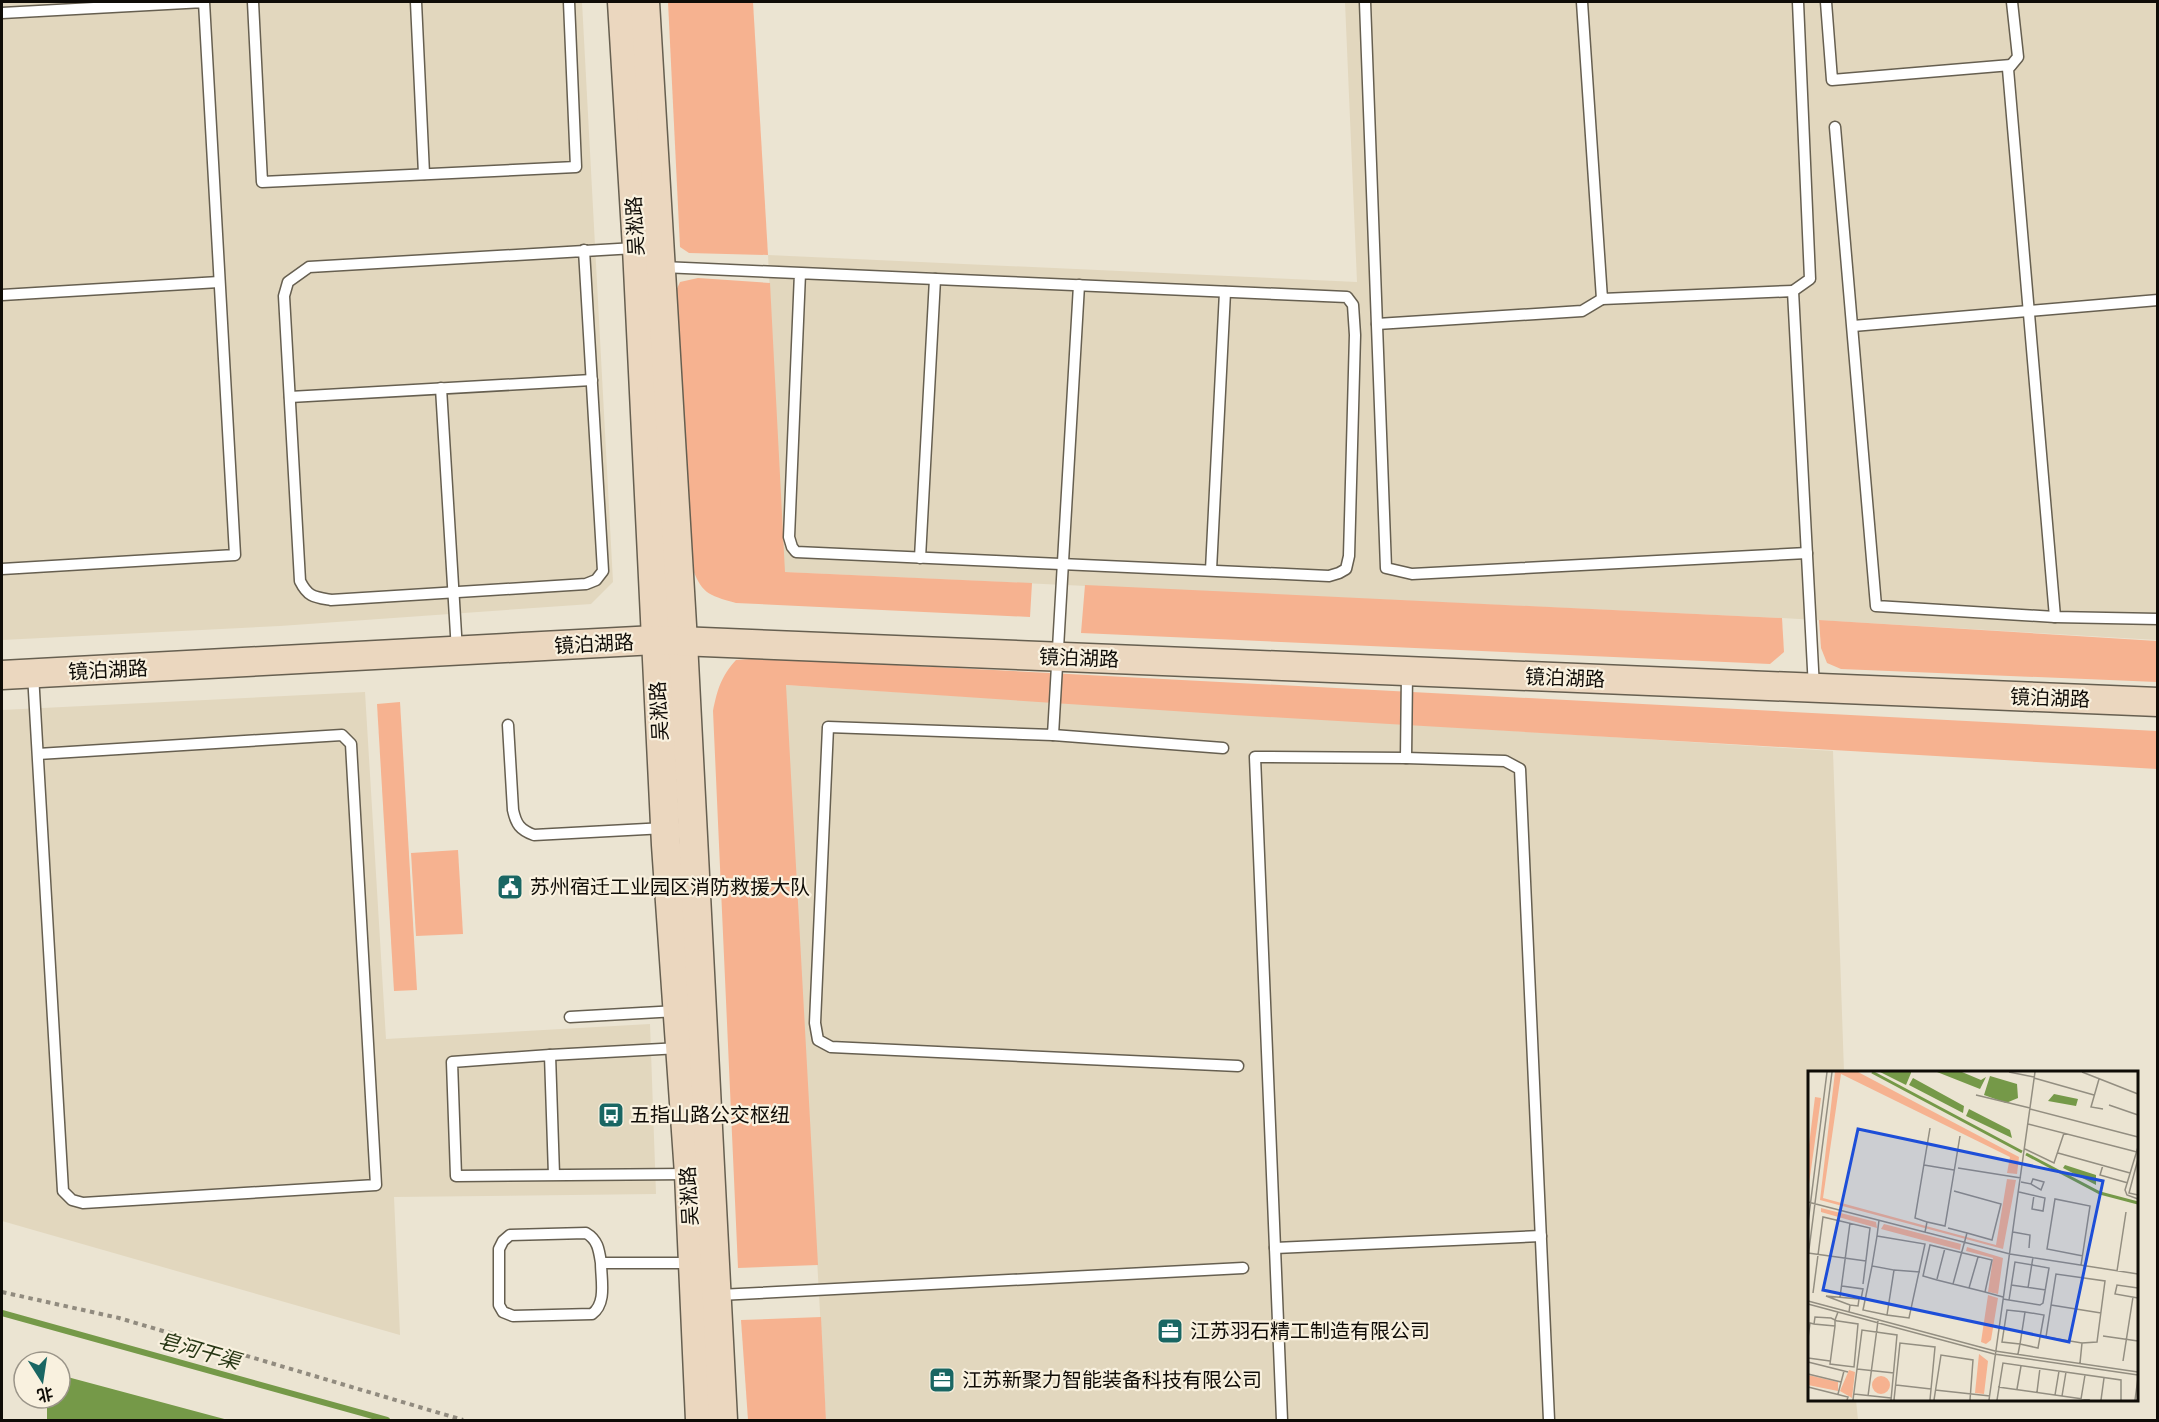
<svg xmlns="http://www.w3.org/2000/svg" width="2159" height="1422" font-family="'DM Sans','Noto Sans SC',sans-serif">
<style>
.built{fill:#e2d7be}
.green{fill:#f6b290}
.water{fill:#759948}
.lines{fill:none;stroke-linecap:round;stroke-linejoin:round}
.stream{stroke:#759948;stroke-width:6}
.lane-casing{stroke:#665f50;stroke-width:13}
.secondary-casing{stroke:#665f50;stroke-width:31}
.path{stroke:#918b7f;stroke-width:4;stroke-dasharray:4.5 4.5;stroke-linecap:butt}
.lane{stroke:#fff;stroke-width:10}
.secondary{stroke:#ebd7bf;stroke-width:28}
.labels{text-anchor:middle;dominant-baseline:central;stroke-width:4.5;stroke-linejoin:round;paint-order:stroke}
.street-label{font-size:20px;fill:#0f0c07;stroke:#f9f1df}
.poi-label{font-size:20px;fill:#0f0c07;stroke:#f9f1df;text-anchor:start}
.water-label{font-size:21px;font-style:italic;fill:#283715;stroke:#f9f1df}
.inset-river{fill:none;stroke:#759948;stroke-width:3}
.inset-road{fill:none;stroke:#938e81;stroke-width:1.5}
.view{fill:#1d4ed8;fill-opacity:0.15;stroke:#1d4ed8;stroke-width:3}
.inset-edge{fill:none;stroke:#0f0c07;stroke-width:3}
</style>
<rect width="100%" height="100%" fill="#ebe4d2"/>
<g class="built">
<polygon points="2,2 582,2 613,582 591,604 280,626 2,640"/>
<polygon points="1345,2 2157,2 2157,640 1782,618 784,572 768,255 1357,282"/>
<polygon points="785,685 1833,751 1844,1072 1810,1072 1810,1400 1856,1400 1858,1420 826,1420"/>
<polygon points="365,692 386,1039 650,1024 656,1194 394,1197 400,1335 2,1221 2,710"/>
</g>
<g class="green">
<polygon points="668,2 753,2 768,255 689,253 680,247"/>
<path d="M698,278L770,283L785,572L1032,583L1030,617L736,603C707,595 701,593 691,564L675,293L680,282Z"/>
<polygon points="1085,585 1782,618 1784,652 1770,664 1081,633"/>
<polygon points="1819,620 2157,641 2157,682 1841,669 1827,663 1821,648"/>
<path d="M763,658L2157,731V769L1234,715L786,685L818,1265L738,1268L713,711C717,691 721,676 736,660Z"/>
<polygon points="400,702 417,990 394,991 377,704"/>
<polygon points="458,850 463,934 416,936 411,853"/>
<polygon points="821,1317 826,1420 748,1420 741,1320"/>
</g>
<polygon class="water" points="60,1375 228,1420 47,1420 47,1398 60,1398"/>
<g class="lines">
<polyline class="stream" points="2,1313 387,1420"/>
<g class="lane-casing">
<g id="lane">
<polyline points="253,2 262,182 576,167 569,2"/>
<polyline points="416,2 424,174"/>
<polyline points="1365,2 1386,568 1412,574 1807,553"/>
<polyline points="1582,2 1602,299 1793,291 1814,688"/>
<polyline points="1826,2 1832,80 2011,65"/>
<polyline points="2012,2 2018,57 2008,69 2055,617"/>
<polyline points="2,13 204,2 235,555 2,569"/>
<polyline points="1835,127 1876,606 2055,617 2158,619"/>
<path d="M584,250L603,571L596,580L586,584L331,600C314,597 308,597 300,581L284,296L288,282L309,267L635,248"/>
<path d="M662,267C890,277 1119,287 1347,297L1353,305L1355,335L1349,556L1346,569L1339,573L1329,576L796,552L792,547L789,537L800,273"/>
<polyline points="1079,285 1053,735 828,727 815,1023 818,1040 831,1047 1238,1066"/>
<polyline points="1793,291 1810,279 1798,2"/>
<polyline points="2,295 219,282"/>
<polyline points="1377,324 1582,311 1602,299"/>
<polyline points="1853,326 2158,300"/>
<polyline points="441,388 457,651"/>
<polyline points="290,397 592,380"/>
<polyline points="920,558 935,279"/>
<polyline points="1211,570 1225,292"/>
<polyline points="33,674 63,1191 72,1200 83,1203 376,1185 351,744 342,735 38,754"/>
<path d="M508,725L513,810C516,824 520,830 534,835L665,828"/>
<polyline points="1053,735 1223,748"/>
<polyline points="1406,758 1505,761 1520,769 1549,1420"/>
<polyline points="570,1017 677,1011"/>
<polyline points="550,1055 680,1048"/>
<polyline points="554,1175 550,1055 452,1062 456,1176 688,1174"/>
<polyline points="1275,1248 1541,1236"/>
<path d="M601,1263C599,1250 598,1240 586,1233L510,1235L503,1241L499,1249V1305L503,1312L513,1316L592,1314C607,1303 601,1280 601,1263H692"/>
<polyline points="719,1295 1243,1268"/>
<polyline points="1282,1420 1255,757 1406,758 1407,672"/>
</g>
</g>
<g class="secondary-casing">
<g id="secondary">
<polyline points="622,2 637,248 666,845 689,1174 700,1420"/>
<polyline points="645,2 683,642 723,1420"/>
<polyline points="2,675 655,640 2158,702"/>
</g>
</g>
<polyline class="path" points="2,1292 119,1318 463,1420"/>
<use href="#lane" class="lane"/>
<use href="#secondary" class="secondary"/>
</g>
<defs>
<g id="civic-square" transform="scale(1.35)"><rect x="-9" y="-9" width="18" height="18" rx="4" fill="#196663" stroke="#f9f1df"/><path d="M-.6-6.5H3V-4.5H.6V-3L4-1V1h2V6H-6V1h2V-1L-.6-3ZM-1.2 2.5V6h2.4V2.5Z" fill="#fff"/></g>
<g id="bus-square" transform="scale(1.35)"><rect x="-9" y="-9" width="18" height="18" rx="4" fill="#196663" stroke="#f9f1df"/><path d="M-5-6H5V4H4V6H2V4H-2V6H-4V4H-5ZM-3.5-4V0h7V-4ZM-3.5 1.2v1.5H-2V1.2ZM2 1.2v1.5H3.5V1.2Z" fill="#fff"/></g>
<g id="office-square" transform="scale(1.35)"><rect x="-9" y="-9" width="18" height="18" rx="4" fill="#196663" stroke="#f9f1df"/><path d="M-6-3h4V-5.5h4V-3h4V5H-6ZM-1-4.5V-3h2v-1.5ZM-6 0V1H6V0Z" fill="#fff"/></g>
</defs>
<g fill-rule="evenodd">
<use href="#civic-square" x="510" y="887"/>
<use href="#bus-square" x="611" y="1115"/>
<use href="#office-square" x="1170" y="1331"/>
<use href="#office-square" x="942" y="1380"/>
</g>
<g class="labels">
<g class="street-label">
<text transform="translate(635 226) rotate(-93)">吴淞路</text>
<text transform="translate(594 644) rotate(-3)">镜泊湖路</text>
<text transform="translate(1079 658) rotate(2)">镜泊湖路</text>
<text transform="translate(108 670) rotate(-3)">镜泊湖路</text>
<text transform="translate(1565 678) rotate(2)">镜泊湖路</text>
<text transform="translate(2050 698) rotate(2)">镜泊湖路</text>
<text transform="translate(659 711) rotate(-93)">吴淞路</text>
<text transform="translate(689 1196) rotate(-93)">吴淞路</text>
</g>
<g class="poi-label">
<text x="530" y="887">苏州宿迁工业园区消防救援大队</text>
<text x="630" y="1115">五指山路公交枢纽</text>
<text x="1190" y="1331">江苏羽石精工制造有限公司</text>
<text x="962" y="1380">江苏新聚力智能装备科技有限公司</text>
</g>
<g class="water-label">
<text transform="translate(199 1351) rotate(16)">皂河干渠</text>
</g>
</g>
<g transform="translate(1808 1071)">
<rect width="330" height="330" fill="#ebe4d2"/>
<path d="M27,1H50L211,86L209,103L199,102L202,86L33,3L15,127L188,174L199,108L208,109L195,178L12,129ZM7,26L13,27L0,120V82ZM13,137L68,151L69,157L13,141ZM76,153L153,173L152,179L73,158ZM159,176L195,187L190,223L180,221L185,187L158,180ZM180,224L190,227L183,269L178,273L173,271ZM171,283L180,290L176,323L167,322ZM41,299L47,301L44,327L32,320ZM0,304L30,311V320L0,314ZM64 314a9 9 0 1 1 18 0a9 9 0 1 1-18 0Z" fill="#f6b290"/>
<path d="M72,1H103V2L98,14ZM129,1H154L173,9L178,6L172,18ZM182,5L209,13L210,27L198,32L176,24ZM105,7L156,35L155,42L101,14ZM246,23L270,28L268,35L240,30ZM161,38L202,59L204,67L158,45ZM257,94L288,104V114L255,97Z" fill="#759948"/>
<path class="inset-river" d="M64,1L214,81M218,83L292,122L330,132"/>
<path class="inset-road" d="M201,1L226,6M274,1L330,23M226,7L286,24M291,8L283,36L295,38M168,24L222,37M301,34L330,44M222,38L330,66M220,53L329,81M330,76L317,119L319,124L330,128M217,78L246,92L256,62M250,82L322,102M330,88L321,122L330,124M116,94L146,99M295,94L292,104L320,112M150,97L213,107M213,111L223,113L225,108L236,111L233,119L223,113M211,121L237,127L235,140L224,138L226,124M0,131L202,183L330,203M119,151L107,147L122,57M0,152L19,1M140,157L159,162M117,161L119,151L137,155L152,65M205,161L222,164L221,177M69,165L117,173L101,247L79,244L86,199L64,195L69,165L71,149M0,182L58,190M0,186L24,1M273,194L282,135L247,128L239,178L275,185M64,195L55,239L79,244M86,199L112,201M309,200L318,141M129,208L137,177M145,213L159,162L184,169L193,133L146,120M203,214L238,219M34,215L55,218L53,228M161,217L170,186M220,217L225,186M330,217L309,214L307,223L330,227M177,221L184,189L122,174L115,205L129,209L177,221L195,226M5,222L15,146L62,157L55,213M32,226L42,152M195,228L201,229L232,234L235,232L241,197L207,191L201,229M0,230L187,280L330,301M0,233L186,283L330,304M243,234L293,242M41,241L42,234L50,235L51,228L18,225L42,234M27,255L6,253L7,246L23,247L29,250H30L50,253L46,296L22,293L27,255V249L30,241M295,265L330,270M0,267L2,252L6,253M210,283L212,273L217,241L199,239L194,271L212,273L230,277L236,244L217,241M0,287L22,290M315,290L325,226M0,291L40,301M272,292L274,272L289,271L297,210L248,203L238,266L274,272M49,298L86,302M0,303L33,311M88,314L123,318M0,316L40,326L39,329M190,316L282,329M209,318L213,295M127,319L182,325M229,321L232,297M30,323L36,300M46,323L83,327M247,324L251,300M60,325L70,250M254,325L258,301M273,328L277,304M45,329L54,259L89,264L83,329M86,329L92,272L127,276L122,329M126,329L133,284L165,289L162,329M181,329L227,1M189,329L195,292L313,309V329M293,329L296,307M327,329L330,307"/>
<path class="view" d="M50,58L295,110L261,271L15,219Z"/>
<rect width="330" height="330" class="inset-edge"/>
</g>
<rect width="2159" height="1422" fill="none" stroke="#0f0c07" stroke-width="6"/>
<g transform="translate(42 1380) rotate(168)"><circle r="28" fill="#f9f1df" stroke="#9b9589" stroke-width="1.5"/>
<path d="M0-4.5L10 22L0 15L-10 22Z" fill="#196663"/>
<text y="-9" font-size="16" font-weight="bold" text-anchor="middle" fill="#0f0c07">北</text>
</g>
</svg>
